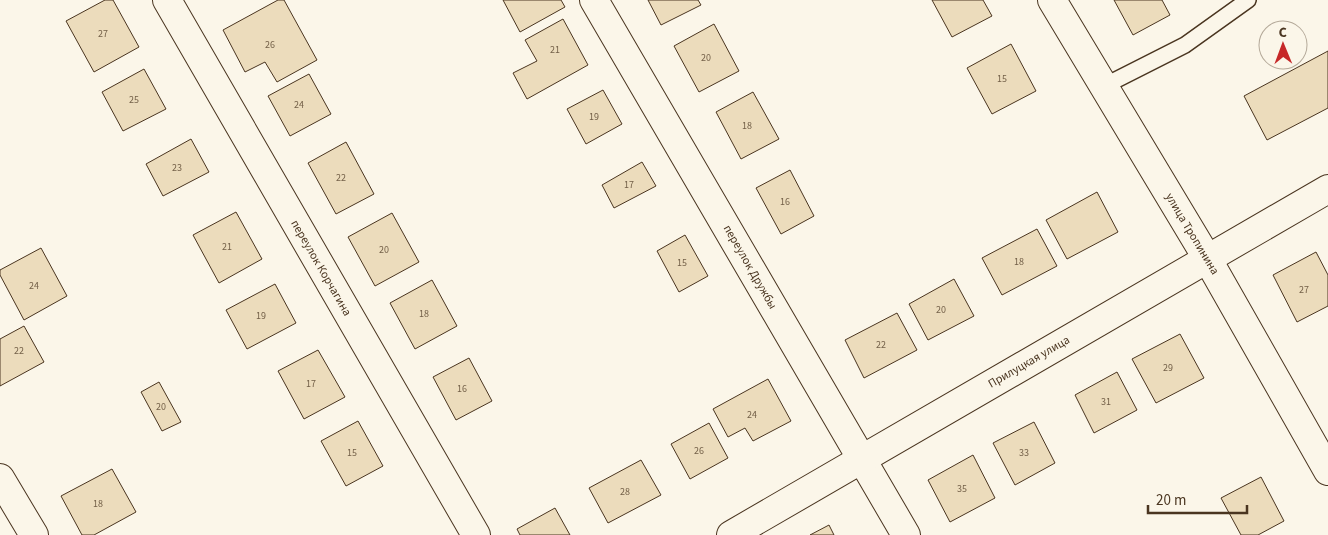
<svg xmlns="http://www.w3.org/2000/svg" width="1328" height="535" font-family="'Source Sans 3',sans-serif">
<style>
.building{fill:#ecdcbc;stroke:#4a3520}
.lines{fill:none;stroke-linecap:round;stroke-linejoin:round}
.service-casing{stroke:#4a3520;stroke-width:18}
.minor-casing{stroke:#4a3520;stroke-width:30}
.service{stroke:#fbf6e9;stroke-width:15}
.minor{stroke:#fbf6e9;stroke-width:28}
.labels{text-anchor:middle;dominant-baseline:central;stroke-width:4;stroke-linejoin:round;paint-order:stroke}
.number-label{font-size:10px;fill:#725f47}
.street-label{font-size:12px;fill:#4a3520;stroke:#fbf6e9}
</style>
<rect width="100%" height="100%" fill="#fbf6e9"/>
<g class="building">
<polygon points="105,0 113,0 139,47 94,72 66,21"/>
<polygon points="278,0 284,0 317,60 277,82 265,62 245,72 223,30"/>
<polygon points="503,0 561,0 565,7 520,32"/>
<polygon points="648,0 698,0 701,5 661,25"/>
<polygon points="932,0 983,0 992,16 952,37"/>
<polygon points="1114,0 1162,0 1170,15 1133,35"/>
<polygon points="563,19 588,65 527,99 513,73 537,61 525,40"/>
<polygon points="714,24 739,71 699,92 674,46"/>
<polygon points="1011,44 1036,91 992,114 967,68"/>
<polygon points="1328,51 1328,108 1267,140 1244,96"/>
<polygon points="144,69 166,109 123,131 102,92"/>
<polygon points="309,74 331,114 290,136 268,96"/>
<polygon points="603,90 622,124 586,144 567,109"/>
<polygon points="753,92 779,139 741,159 716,112"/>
<polygon points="191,139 209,172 163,196 146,164"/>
<polygon points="346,142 374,194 336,214 308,163"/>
<polygon points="642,162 656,186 614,208 602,185"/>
<polygon points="790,170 814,216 781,234 756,188"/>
<polygon points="1097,192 1118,232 1067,259 1046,220"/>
<polygon points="236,212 262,259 219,283 193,235"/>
<polygon points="392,213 419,262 375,286 348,237"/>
<polygon points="1037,229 1057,266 1002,295 982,258"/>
<polygon points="685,235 708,276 679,292 657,251"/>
<polygon points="41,248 67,296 24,320 0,275 0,270"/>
<polygon points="1316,252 1328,275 1328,306 1297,322 1273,275"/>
<polygon points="954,279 974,316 928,340 909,304"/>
<polygon points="432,280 457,326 415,349 390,303"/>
<polygon points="275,284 296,323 247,349 226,310"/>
<polygon points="897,313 917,350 864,378 845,340"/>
<polygon points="24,326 44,362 0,386 0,339"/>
<polygon points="1180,334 1204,378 1156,403 1132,359"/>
<polygon points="318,350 345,397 304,419 278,371"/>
<polygon points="469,358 492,401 456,420 433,377"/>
<polygon points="1117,372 1137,410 1094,433 1075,395"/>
<polygon points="768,379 791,421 753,441 745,428 728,437 713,409"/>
<polygon points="159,382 181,422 162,431 141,392"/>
<polygon points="358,421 383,466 346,486 321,441"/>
<polygon points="1034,422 1055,463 1015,485 993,443"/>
<polygon points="709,423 728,458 690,479 671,444"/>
<polygon points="973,455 995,498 950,522 928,480"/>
<polygon points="641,460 661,495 608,523 589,488"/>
<polygon points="112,469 136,512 94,535 82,535 61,496"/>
<polygon points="1261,477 1284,521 1258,535 1241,535 1221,498"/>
<polygon points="555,508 570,535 520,535 517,529"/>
<polygon points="829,525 834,535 810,535"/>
</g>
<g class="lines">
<g class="service-casing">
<polyline id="service" points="1104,86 1185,45 1248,0"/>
</g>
<g class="minor-casing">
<g id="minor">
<polyline points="167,0 476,535"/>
<polyline points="594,0 906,535"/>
<polyline points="1052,0 1207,258 1328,471"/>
<polyline points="0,478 34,535"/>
<polyline points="731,535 1328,189"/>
</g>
</g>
<use href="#service" class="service"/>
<use href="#minor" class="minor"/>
</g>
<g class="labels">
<g class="number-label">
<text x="103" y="34">27</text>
<text x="270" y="45">26</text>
<text x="555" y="50">21</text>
<text x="706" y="58">20</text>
<text x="1002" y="79">15</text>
<text x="134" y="100">25</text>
<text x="299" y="105">24</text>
<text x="594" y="117">19</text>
<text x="747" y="126">18</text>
<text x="177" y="168">23</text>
<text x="341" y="178">22</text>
<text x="629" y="185">17</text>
<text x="785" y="202">16</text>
<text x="227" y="247">21</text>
<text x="384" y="250">20</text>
<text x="1019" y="262">18</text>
<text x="682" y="263">15</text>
<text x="34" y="286">24</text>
<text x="1304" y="290">27</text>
<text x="941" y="310">20</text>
<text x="424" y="314">18</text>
<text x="261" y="316">19</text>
<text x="881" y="345">22</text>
<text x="19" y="351">22</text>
<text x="1168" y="368">29</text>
<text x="311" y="384">17</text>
<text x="462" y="389">16</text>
<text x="1106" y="402">31</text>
<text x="161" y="407">20</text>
<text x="752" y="415">24</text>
<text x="699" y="451">26</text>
<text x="352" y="453">15</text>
<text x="1024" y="453">33</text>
<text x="962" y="489">35</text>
<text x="625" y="492">28</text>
<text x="98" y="504">18</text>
</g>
<g class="street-label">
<text transform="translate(1192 234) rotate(59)">улица Тропинина</text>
<text transform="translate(750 267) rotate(60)">переулок Дружбы</text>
<text transform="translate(321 268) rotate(60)">переулок Корчагина</text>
<text transform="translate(1029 362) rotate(-30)">Прилуцкая улица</text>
</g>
</g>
<g transform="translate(1283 45) rotate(359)"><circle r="24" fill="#fbf6e9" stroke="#b4a999"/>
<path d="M0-4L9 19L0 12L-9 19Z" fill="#c62828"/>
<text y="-8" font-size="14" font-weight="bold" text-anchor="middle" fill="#4a3520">С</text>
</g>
<path d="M1148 505v8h99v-8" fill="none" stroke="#4a3520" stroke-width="2.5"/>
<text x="1156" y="505" font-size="15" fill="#4a3520" stroke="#fbf6e9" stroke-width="4" paint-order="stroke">20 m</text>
</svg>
